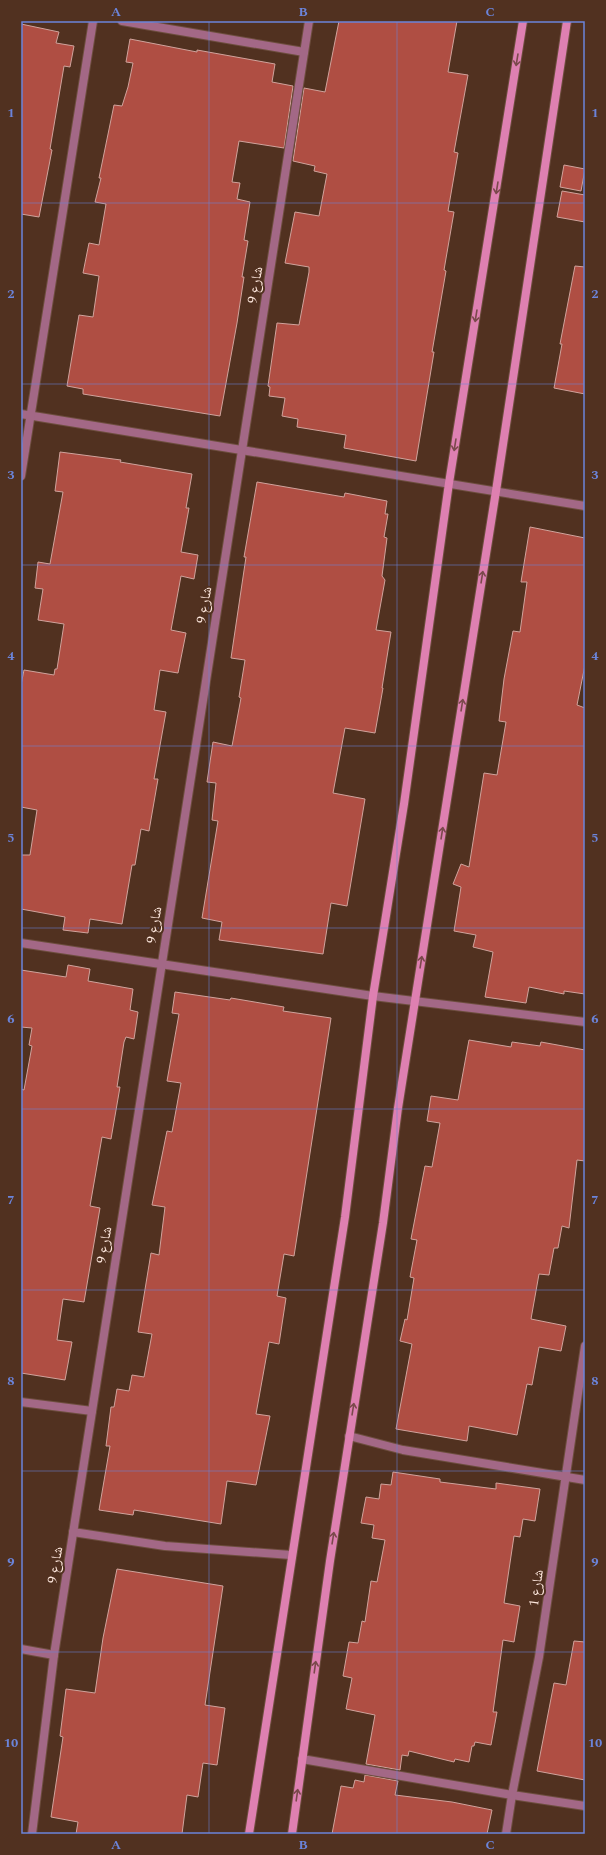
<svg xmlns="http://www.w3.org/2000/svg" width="606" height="1855" font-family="Spectral,'Noto Naskh Arabic',serif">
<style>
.building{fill:#af4e43;stroke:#d0a39c}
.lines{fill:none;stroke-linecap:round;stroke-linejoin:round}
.street-casing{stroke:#6d4e3e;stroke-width:10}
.secondary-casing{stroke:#6d4e3e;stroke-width:10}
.street{stroke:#a36886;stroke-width:8}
.secondary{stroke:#de80b1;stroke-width:8}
.oneway{stroke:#7b494c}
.grid{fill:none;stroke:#6b84da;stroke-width:1;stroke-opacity:0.55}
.labels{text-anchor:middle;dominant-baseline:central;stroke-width:4;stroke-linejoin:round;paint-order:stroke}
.street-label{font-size:14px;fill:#fde7dd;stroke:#513120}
.neatline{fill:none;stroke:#6b84da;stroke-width:1.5}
.grid-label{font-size:13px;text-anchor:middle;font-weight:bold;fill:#6b84da}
</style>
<rect width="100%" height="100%" fill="#513120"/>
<g class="building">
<polygon points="339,21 457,21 448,72 468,75 454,152 458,153 448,211 454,212 444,270 446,271 432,352 434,352 416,461 344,448 346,435 297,427 298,419 282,416 285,398 269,396 270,387 268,386 277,323 299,325 309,272 309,267 285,263 295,212 319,216 327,174 314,171 315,166 293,161 304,88 325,92"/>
<polygon points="21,24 59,32 56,43 74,46 70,67 64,66 50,149 52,150 39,217 21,214"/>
<polygon points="130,39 197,52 197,50 275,64 272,82 293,86 284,148 239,141 232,182 240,183 237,199 250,202 244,240 248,241 242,277 244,277 237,323 220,416 83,394 83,389 67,386 79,315 93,317 99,276 83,273 89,243 99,245 106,204 95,202 101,178 99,178 114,105 122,106 128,87 133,63 126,62"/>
<polygon points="564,165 585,169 581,191 560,187"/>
<polygon points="562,191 585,195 585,222 557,217"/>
<polygon points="575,266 585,267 585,394 554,388 562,344 560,344"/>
<polygon points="60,452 121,460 120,462 192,474 186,508 189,508 181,552 198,555 194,579 181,576 171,630 186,633 178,673 160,670 154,710 166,712 154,779 158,779 149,831 141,829 135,865 132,865 122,924 90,919 88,933 63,930 65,917 21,909 21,855 30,855 37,810 21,807 21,685 24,670 54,675 55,669 57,669 64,624 38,620 43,589 35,588 38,562 50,564 63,492 55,491"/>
<polygon points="257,482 344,497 345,493 387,501 385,514 388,514 384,537 387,538 382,576 385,580 376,630 391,632 382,688 383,688 375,733 345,728 333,793 365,799 347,906 331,903 323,954 219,940 222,922 202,918 218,821 212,820 216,783 207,782 213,742 232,746 241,698 239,697 245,660 231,658 246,557 244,557"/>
<polygon points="530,527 585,538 585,665 577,705 585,708 585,994 564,991 564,994 529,987 526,1003 485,997 493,952 473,947 476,935 454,931 461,887 453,884 461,864 469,867 484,773 497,775 506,722 499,721 504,679 513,631 520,632 527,582 521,582"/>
<polygon points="68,965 90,969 88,981 133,989 130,1010 138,1012 134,1039 126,1037 124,1042 117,1087 120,1087 111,1139 102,1137 90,1206 100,1208 84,1302 63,1299 57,1340 72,1342 65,1380 21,1373 21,1089 24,1090 32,1046 29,1045 32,1028 21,1027 21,970 66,977"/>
<polygon points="175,992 230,1000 231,998 284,1007 283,1011 331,1018 294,1256 284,1254 277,1296 286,1298 279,1344 269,1342 256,1414 270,1416 256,1485 227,1481 221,1524 134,1510 133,1515 99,1510 110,1446 106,1446 111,1407 114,1407 117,1389 129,1391 132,1375 144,1377 152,1334 138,1332 151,1253 159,1255 165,1207 152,1205 167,1131 172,1132 181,1083 167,1081 179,1014 172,1013"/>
<polygon points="469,1040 511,1047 512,1042 540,1046 541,1042 585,1050 585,1161 577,1160 569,1228 562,1226 558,1248 554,1248 549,1275 539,1274 531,1319 566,1326 561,1351 539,1347 532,1385 527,1384 517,1435 469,1426 467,1441 396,1429 412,1344 400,1341 405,1319 407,1320 414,1278 410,1277 417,1240 411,1239 425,1166 432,1167 440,1123 427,1121 431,1096 458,1100"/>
<polygon points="393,1472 440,1479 440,1482 496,1489 496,1483 540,1489 535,1521 523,1519 520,1537 514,1536 504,1603 520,1606 514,1642 503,1640 493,1712 497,1712 491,1745 475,1742 474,1746 472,1746 469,1762 455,1759 454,1762 409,1751 408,1756 402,1755 400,1770 366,1764 375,1715 346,1709 352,1678 343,1676 349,1642 358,1643 362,1621 365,1622 371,1581 377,1582 385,1540 372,1538 374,1525 361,1523 366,1497 379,1499 381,1484 391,1485"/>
<polygon points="117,1569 223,1586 205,1705 225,1708 217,1765 203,1763 198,1797 187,1795 182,1834 76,1834 78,1822 51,1817 63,1737 60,1736 66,1689 95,1693 103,1638"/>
<polygon points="574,1641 585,1642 585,1780 537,1771 554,1683 566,1685"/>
<polygon points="365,1775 398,1781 395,1795 452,1802 492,1810 487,1834 332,1834 341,1786 353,1788 355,1780 364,1782"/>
</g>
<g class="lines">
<g class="street-casing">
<g id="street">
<polyline points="122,21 304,52"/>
<polyline points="21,414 585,506"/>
<polyline points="21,476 93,21"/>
<polyline points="21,943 373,996 585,1022"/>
<polyline points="21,1402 92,1411"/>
<polyline points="349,1436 403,1450 585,1480"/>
<polyline points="73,1532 165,1546 291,1555"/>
<polyline points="21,1649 54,1655"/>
<polyline points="302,1759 512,1795 585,1806"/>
<polyline points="32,1834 54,1655 309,21"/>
<polyline points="506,1834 512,1795 539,1657 585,1346"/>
</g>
</g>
<g class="secondary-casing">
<g id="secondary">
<polyline points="249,1834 345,1217 373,996 404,804 449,483 523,21"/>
<polyline points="292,1834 330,1561 383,1223 398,1108 496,491 567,21"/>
</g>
</g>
<use href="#street" class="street"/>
<use href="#secondary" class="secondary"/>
</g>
<defs><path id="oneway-shaft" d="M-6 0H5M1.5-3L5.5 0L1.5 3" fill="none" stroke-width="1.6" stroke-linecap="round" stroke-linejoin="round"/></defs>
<g class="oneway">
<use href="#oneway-shaft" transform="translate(517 60) rotate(99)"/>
<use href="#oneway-shaft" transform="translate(497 188) rotate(99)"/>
<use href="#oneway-shaft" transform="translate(476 316) rotate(99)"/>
<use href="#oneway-shaft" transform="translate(455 445) rotate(99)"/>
<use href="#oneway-shaft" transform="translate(482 577) rotate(-81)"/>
<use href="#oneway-shaft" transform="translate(462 705) rotate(-81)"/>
<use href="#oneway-shaft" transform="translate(442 833) rotate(-81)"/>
<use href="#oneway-shaft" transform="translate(421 962) rotate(-81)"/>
<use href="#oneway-shaft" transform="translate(353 1409) rotate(-81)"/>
<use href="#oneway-shaft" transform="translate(333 1538) rotate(-81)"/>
<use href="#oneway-shaft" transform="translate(315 1667) rotate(-82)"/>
<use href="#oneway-shaft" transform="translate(297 1795) rotate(-82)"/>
</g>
<path class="grid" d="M209,21V1834M397,21V1834M21,203H585M21,384H585M21,565H585M21,746H585M21,928H585M21,1109H585M21,1290H585M21,1471H585M21,1652H585"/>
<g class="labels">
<g class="street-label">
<text transform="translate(255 285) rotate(-81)">شارع 9</text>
<text transform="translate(204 605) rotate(-81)">شارع 9</text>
<text transform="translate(154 925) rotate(-81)">شارع 9</text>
<text transform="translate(104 1245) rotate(-81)">شارع 9</text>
<text transform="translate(55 1565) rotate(-81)">شارع 9</text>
<text transform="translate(536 1588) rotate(-82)">شارع 1</text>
</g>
</g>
<rect width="606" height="1855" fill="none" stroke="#513120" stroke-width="44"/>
<rect x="22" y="22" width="562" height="1811" class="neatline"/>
<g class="grid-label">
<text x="116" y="16">A</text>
<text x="303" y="16">B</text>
<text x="490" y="16">C</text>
<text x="11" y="117">1</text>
<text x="595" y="117">1</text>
<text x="11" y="298">2</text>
<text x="595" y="298">2</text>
<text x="11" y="479">3</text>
<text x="595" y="479">3</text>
<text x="11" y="660">4</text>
<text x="595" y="660">4</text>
<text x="11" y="842">5</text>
<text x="595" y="842">5</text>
<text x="11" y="1023">6</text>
<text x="595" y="1023">6</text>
<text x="11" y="1204">7</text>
<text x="595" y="1204">7</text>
<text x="11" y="1385">8</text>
<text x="595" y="1385">8</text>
<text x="11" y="1566">9</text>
<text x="595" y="1566">9</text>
<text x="11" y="1747">10</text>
<text x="595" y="1747">10</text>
<text x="116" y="1849">A</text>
<text x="303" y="1849">B</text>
<text x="490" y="1849">C</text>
</g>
</svg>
